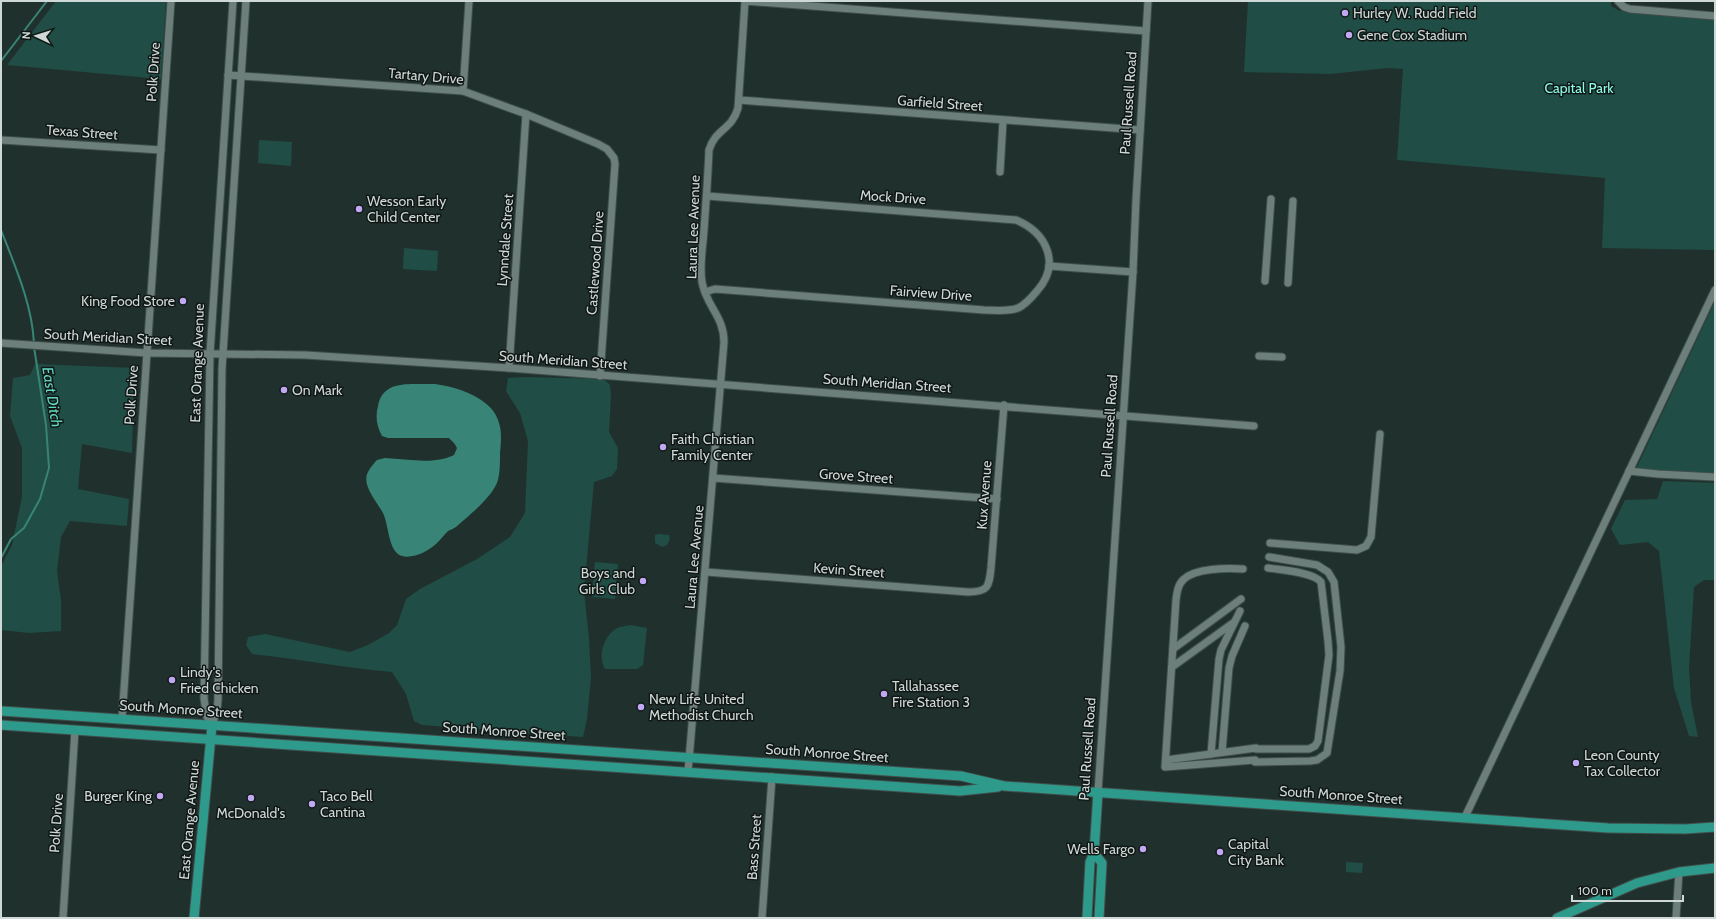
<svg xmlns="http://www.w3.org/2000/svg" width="1716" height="919" font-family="Cabin,sans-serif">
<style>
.green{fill:#204d45}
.water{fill:#388577}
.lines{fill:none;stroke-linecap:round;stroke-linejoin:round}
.stream{stroke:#388577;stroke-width:2}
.minor-casing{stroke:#404e4b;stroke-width:9}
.major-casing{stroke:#404e4b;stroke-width:11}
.minor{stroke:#6d7f7b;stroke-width:7}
.major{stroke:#2e9a8b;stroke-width:9}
.poi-dot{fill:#c1a8f3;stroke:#101715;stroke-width:1.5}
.labels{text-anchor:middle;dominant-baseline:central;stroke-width:3;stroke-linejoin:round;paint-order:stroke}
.poi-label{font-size:14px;fill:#ced8d6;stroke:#101715;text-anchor:start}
.street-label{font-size:14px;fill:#ced8d6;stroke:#101715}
.park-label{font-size:14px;fill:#8bfce5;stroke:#101715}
.water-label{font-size:15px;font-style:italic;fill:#63d6c0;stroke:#101715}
</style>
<rect width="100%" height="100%" fill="#20312d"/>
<g class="green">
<polygon points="56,1 166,1 161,79 7,65"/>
<polygon points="1248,1 1611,1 1611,6 1620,11 1715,19 1715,250 1602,248 1605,178 1397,160 1403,69 1388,68 1330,74 1244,72"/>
<polygon points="259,140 292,142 291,166 258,163"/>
<polygon points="404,248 438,251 437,271 403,269"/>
<polygon points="1715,301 1715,474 1639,469 1637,467"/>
<polygon points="35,364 134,368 132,453 82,444 78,489 129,499 127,526 70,521 61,537 57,571 61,600 61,631 29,633 1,630 1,566 12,545 22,497 22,448 10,416 13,378 30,375"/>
<path d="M526,377L604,379L610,385L611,396L609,432L618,448L617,469L612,476L594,482L584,591L589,638L591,677L587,719L583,737L422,725L414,721L406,694L392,672C345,668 299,659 252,654L246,645L248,637L265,634L350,652L368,645L389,633L397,625L406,599L420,589L477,559L510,537L525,513L528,441L520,413L506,391L508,378Z"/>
<polygon points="1663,481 1715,483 1715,580 1704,580 1694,587 1689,667 1691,702 1698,737 1689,736 1674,688 1659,551 1648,542 1620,545 1611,529 1625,500 1657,499"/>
<polygon points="660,534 669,535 670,539 667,545 662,547 655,543 655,535"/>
<polygon points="595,562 618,564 615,599 592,597"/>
<path d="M630,625L647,628L643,665L637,669H605C598,656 603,639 614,630C618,627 625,626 630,625Z"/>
<polygon points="1346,862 1363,863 1362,873 1346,872"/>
</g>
<path class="water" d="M435,384C457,387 493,398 499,423C502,432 501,443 500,453C500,462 500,472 498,480C493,497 468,516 456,527C453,529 450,530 448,531C444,535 441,539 437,543C429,551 413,559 402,556C388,552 389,525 383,513C377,502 361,485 368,472C370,468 374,463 377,460L385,458C407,459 434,465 454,455L457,448L454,443L449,438H388L382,436C377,427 375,417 378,406C383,378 413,385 435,384Z"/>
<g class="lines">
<g class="stream">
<polyline points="1,61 47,1"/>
<path d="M1,230C15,266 32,304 34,343"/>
<polyline points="1,558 11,539 24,528 40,499 49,468 46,425 34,347"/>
</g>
<g class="minor-casing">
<g id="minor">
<polyline points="1618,1 1624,7 1630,9 1715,16"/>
<polyline points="228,75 463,91 526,114 598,144 607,149 614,158 615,164 600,376"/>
<polyline points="463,91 469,1"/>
<polyline points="739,100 1140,130"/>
<polyline points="1,140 161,150"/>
<polyline points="1000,172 1003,121"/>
<polyline points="1049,266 1133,272"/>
<polyline points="1265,281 1271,199"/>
<polyline points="1288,283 1293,201"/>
<path d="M705,292L715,289L984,310C995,310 1008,312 1018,308C1025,305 1032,297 1037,291C1061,264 1047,233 1016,220L707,196"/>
<polyline points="1,343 147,353 305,355 509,368 1254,426"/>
<polyline points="1259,356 1282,357"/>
<polyline points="509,368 526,114"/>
<polyline points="1629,471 1658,474 1715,477"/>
<polyline points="713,478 997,499"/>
<polyline points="1270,543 1357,550 1366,546 1371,537 1380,434"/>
<path d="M1243,569C1227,568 1196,568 1184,579C1178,584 1177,592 1176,600L1165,767L1255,760"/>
<path d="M706,572L968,592C988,592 989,587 991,568L1004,405"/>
<polyline points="1173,649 1241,599"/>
<polyline points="1172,667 1233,623"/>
<polyline points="122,719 171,1"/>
<polyline points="212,725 207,717 204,699 210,354 233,1"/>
<polyline points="212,725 217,710 218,700 222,369 246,1"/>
<path d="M1256,749H1309L1315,746L1318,741L1329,655L1328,641L1321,582C1313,572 1281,570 1268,568"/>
<polyline points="1222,752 1229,668 1232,656 1245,626"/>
<polyline points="1211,754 1219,659 1221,650 1240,611"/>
<polyline points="1166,760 1256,748"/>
<polyline points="1255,762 1310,761 1317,760 1327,753 1340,671 1341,647 1334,582 1328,572 1317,565 1269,557"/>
<path d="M688,772L724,342C724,316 706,306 702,282C699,265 703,247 704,230C706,203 708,176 709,150C715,129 732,130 738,108L745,1L1146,31"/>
<polyline points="1098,792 1133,272 1136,200 1148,1"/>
<polyline points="1465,817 1715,290"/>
<polyline points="63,918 75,730"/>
<polyline points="762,918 772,777"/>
<polyline points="1676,918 1679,872"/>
</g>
</g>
<g class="major-casing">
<g id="major">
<polyline points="1,711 961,776 1004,786 1608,828 1685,829 1715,827"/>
<polyline points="1,725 960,791 998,787"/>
<polyline points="1094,853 1102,863 1099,918"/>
<polyline points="194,918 212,725"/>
<polyline points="1087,918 1090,862 1094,853 1098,792"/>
<polyline points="1557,918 1637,883 1679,872 1715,868"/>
</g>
</g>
<use href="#minor" class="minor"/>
<use href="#major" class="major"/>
</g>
<g class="poi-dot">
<circle cx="1345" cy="13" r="4"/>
<circle cx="1349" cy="35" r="4"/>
<circle cx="359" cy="209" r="4"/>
<circle cx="183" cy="301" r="4"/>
<circle cx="284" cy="390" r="4"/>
<circle cx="663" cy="447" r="4"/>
<circle cx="643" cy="581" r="4"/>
<circle cx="172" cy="680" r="4"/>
<circle cx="884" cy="694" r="4"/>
<circle cx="641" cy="707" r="4"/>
<circle cx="1576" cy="763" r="4"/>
<circle cx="160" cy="796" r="4"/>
<circle cx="251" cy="798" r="4"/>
<circle cx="312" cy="804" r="4"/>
<circle cx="1143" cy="849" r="4"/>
<circle cx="1220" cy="852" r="4"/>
</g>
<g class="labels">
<g class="poi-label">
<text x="1353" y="13">Hurley W. Rudd Field</text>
<text x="1357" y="35">Gene Cox Stadium</text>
<text x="367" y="201">Wesson Early<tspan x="367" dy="16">Child Center</tspan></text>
<text x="175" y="301" text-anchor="end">King Food Store</text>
<text x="292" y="390">On Mark</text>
<text x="671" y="439">Faith Christian<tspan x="671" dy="16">Family Center</tspan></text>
<text x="635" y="573" text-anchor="end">Boys and<tspan x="635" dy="16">Girls Club</tspan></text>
<text x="180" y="672">Lindy's<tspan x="180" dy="16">Fried Chicken</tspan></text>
<text x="892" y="686">Tallahassee<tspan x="892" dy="16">Fire Station 3</tspan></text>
<text x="649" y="699">New Life United<tspan x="649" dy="16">Methodist Church</tspan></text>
<text x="1584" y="755">Leon County<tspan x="1584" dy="16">Tax Collector</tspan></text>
<text x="152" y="796" text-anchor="end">Burger King</text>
<text x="320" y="796">Taco Bell<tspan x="320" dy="16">Cantina</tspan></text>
<text x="251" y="813" text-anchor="middle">McDonald's</text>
<text x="1228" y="844">Capital<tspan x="1228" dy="16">City Bank</tspan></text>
<text x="1135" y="849" text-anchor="end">Wells Fargo</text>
</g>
<g class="street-label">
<text transform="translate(153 72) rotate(-86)">Polk Drive</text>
<text transform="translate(426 76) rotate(5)">Tartary Drive</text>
<text transform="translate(940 103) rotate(4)">Garfield Street</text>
<text transform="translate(1128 103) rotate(-86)">Paul Russell Road</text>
<text transform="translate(82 132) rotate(4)">Texas Street</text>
<text transform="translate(893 197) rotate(4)">Mock Drive</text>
<text transform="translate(693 227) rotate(-88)">Laura Lee Avenue</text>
<text transform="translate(505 240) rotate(-86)">Lynndale Street</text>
<text transform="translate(595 263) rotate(-86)">Castlewood Drive</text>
<text transform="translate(931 293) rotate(4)">Fairview Drive</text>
<text transform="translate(108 337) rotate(3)">South Meridian Street</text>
<text transform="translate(563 360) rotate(4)">South Meridian Street</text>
<text transform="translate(197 363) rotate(-88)">East Orange Avenue</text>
<text transform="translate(887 383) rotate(4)">South Meridian Street</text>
<text transform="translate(131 395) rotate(-86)">Polk Drive</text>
<text transform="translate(1109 426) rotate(-86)">Paul Russell Road</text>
<text transform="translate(856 476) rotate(4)">Grove Street</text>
<text transform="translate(984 495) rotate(-86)">Kux Avenue</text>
<text transform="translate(694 557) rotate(-85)">Laura Lee Avenue</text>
<text transform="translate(849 570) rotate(4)">Kevin Street</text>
<text transform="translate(181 709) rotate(4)">South Monroe Street</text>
<text transform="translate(504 731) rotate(4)">South Monroe Street</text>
<text transform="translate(1087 749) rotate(-86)">Paul Russell Road</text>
<text transform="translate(827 753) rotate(4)">South Monroe Street</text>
<text transform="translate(1341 795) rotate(4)">South Monroe Street</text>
<text transform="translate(189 820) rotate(-85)">East Orange Avenue</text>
<text transform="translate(56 823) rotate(-86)">Polk Drive</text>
<text transform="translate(754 847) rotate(-86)">Bass Street</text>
</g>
<g class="park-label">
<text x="1579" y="88">Capital Park</text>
</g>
<g class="water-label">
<text transform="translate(52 397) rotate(81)">East Ditch</text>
</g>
</g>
<rect width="1716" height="919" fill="none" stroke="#ced8d6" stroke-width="4"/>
<g transform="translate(36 36) rotate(274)" stroke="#101715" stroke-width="3" paint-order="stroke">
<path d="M0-3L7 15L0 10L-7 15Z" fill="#ced8d6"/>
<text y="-6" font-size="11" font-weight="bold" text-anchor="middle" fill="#ced8d6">N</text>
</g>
<path d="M1572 895v6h111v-6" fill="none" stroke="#ced8d6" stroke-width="2"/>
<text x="1578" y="895" font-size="12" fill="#ced8d6" stroke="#101715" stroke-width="3" paint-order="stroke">100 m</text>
</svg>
